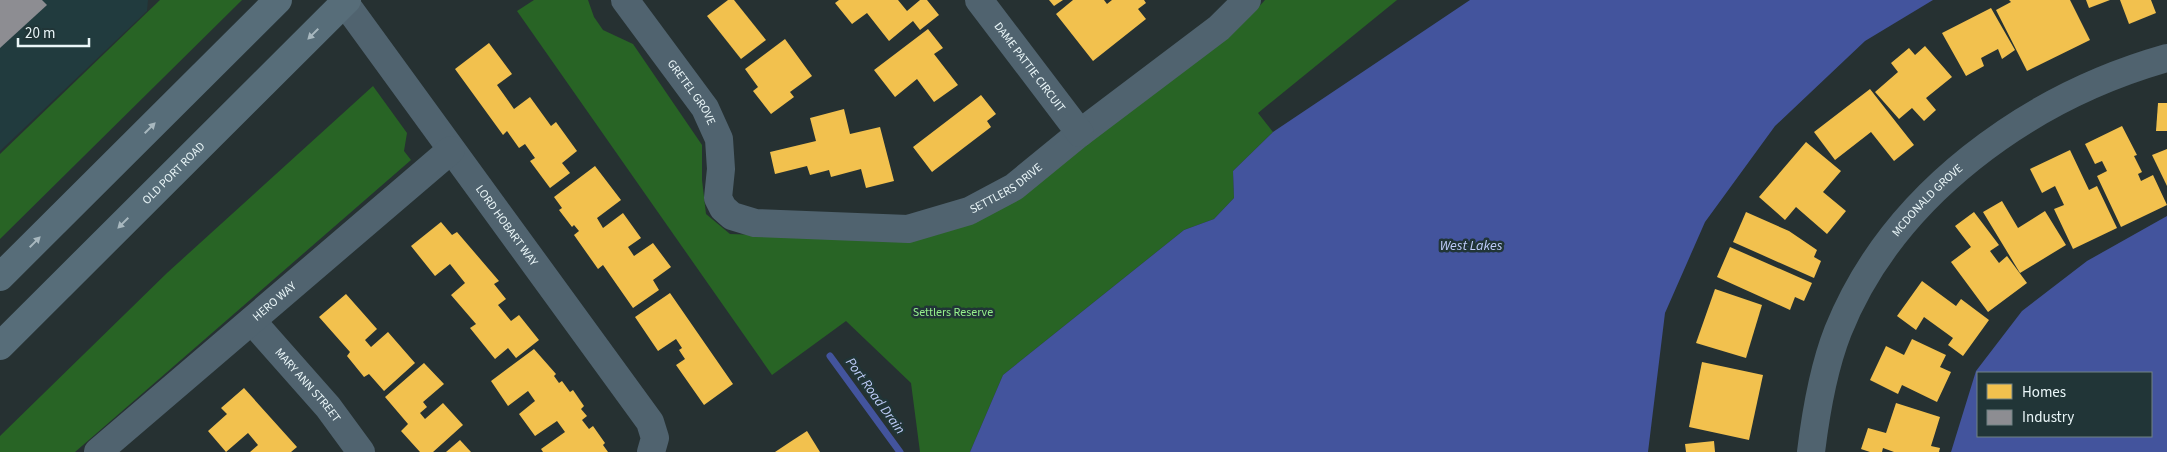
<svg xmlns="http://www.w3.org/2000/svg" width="2167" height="452" font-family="'Source Sans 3',sans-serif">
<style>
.built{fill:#213b3e}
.green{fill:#286425}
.water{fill:#43549d;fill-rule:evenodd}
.homes{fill:#f2c14e}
.industry{fill:#8d8d92}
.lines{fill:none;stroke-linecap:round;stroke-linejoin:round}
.stream{stroke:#43549d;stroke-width:7}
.minor{stroke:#50636f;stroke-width:28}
.major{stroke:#576d79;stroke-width:28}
.oneway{fill:#a8b8bf}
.labels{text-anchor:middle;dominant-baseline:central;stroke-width:5;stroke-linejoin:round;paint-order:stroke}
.street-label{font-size:12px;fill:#eaf6f8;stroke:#213537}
.park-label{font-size:12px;fill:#96f18d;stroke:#213537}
.water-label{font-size:14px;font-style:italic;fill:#beccf8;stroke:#213537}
</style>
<rect width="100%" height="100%" fill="#263132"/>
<polygon class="built" points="0,0 148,0 147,11 0,151"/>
<g class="green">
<polygon points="160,0 242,0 0,239 0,154"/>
<polygon points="534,0 588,0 594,17 603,30 633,44 702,145 702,180 706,214 730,234 895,240 939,234 1254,12 1265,0 1397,0 1258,113 1273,132 1233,171 1234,198 1214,219 1184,230 1003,375 970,452 920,452 911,383 846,321 772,375 517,11"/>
<polygon points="373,86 407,133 404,151 411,160 75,452 0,452 0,436 167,273"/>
</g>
<g class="water">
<polygon points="1470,0 1933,0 1865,41 1775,126 1705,222 1665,313 1648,452 970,452 1003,375 1184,230 1214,219 1234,198 1233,171 1273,132"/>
<path d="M2167,216V452H1951L1976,371L2022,311L2087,261ZM2151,373V436H1978V373Z"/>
</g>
<g class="homes">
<polygon points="728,0 734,0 766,40 741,59 707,16"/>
<polygon points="839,0 898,0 907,11 920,0 927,0 939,15 920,30 913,21 889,41 867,13 852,24 835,3"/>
<polygon points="1049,0 1063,0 1054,6"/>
<polygon points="1073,0 1104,0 1107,4 1112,0 1144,0 1146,3 1138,9 1146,19 1093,61 1056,14"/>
<polygon points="2009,0 2070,0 2090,40 2027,71 1996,10 2011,2"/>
<polygon points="2086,0 2110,0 2089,8"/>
<polygon points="2120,0 2151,0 2156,13 2129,24"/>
<polygon points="1991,8 2015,50 2002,59 1998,49 1981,58 1984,66 1966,76 1942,33"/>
<polygon points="928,29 943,48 934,54 958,85 934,102 917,79 895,97 874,70"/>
<polygon points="785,39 812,76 790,92 794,97 771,114 753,91 758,87 745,69"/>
<polygon points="489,43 512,74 497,85 514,109 530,97 551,126 556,122 577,151 562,163 570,173 550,188 530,161 535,158 525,144 519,148 507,131 503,135 455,69"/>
<polygon points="1925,46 1952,77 1926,98 1936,110 1924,121 1912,108 1899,119 1875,92 1898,72 1891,63 1909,48 1915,55"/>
<polygon points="1870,89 1914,145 1894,161 1871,132 1835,160 1814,132"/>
<polygon points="981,95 996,114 987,121 991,127 932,172 913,147"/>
<polygon points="2158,103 2167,103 2167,131 2156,131"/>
<polygon points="844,109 850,134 880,127 894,181 866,188 861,169 831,177 829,170 810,175 807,166 775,174 770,152 816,141 810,118"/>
<polygon points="2122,126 2137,155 2134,156 2142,172 2138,174 2141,181 2153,175 2167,205 2121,227 2097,176 2107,171 2102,161 2095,164 2085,144"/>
<polygon points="1806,142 1841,171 1823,192 1846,211 1827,234 1796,207 1785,220 1759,197"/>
<polygon points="2167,149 2167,186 2152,155"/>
<polygon points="2070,150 2089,190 2097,186 2117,228 2073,249 2054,209 2064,205 2055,186 2042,193 2030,169"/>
<polygon points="595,166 621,200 597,218 603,228 623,213 641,238 628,247 634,256 653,243 671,267 653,280 659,290 633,308 603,265 598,269 574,235 579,231 574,225 572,227 559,210 562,208 554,197"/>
<polygon points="2002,201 2018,228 2045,211 2066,245 2020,273 1983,212"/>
<polygon points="1746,212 1789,231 1817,250 1814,257 1821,261 1814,278 1733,242"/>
<polygon points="1974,212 1999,245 1990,251 1999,263 2007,256 2027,283 1988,312 1951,262 1971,247 1955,226"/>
<polygon points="441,222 452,235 457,232 499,281 494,284 506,299 498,305 511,321 519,315 539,340 516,358 508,348 495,359 470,328 476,324 451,295 465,283 450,264 435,276 411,246"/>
<polygon points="1730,247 1812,283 1804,301 1795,297 1790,310 1717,277"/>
<polygon points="1922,281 1956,306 1961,299 1989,320 1963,356 1948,345 1953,338 1924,317 1916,330 1897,316"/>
<polygon points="1715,289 1762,305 1746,358 1696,343"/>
<polygon points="670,293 733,384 704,405 676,365 685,359 679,350 682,348 676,339 658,351 635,317"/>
<polygon points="346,294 377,329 365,340 371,347 388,332 415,363 384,391 369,374 364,377 347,356 350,352 319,317"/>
<polygon points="1912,339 1946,355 1940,367 1951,372 1937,402 1902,385 1898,394 1870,380 1886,346 1904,355"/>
<polygon points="534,349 556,374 554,376 559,383 562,381 570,392 573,390 584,406 581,409 587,416 582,420 589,429 593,426 605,443 603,445 608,452 543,452 541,449 565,432 557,421 535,436 519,414 535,401 528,391 508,406 491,381"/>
<polygon points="1702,362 1763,375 1749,440 1689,427"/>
<polygon points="424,363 444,384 423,402 427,407 420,413 425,419 443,403 463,425 433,452 420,452 401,431 408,424 385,397"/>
<polygon points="244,388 297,447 291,452 250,452 258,445 248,433 226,452 208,431 227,414 221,408"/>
<polygon points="1896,403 1940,417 1931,446 1940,448 1939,452 1894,452 1883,448 1882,452 1870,452 1861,449 1868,428 1886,433"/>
<polygon points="807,431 820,452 775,452 790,442"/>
<polygon points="460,440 471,452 446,452"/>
<polygon points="1714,441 1715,452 1686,452 1685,444"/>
</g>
<polygon class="industry" points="0,0 42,0 47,5 0,48"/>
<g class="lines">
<polyline class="stream" points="830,356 900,452"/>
<g class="minor">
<path id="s1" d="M625,0L705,108L719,139L721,169L718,198L723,208L732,216L755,223L908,229L969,211L1014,187L1080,133L1219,28L1247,0"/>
<path id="s2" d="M979,0L1080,133"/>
<path id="s3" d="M345,3L650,422L655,438L651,452"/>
<path id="s4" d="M252,321L328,407L361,452"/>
<path id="s5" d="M98,452L451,150"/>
<path id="s6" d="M1811,452C1816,411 1823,369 1838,331C1893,194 2029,97 2167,58"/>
</g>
<g class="major">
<polyline points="0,277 278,0"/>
<path id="s7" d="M0,346L347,0"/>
</g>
</g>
<defs><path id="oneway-solid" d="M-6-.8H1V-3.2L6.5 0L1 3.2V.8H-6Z" transform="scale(1.25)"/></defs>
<g class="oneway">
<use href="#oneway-solid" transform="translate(313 34) rotate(135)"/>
<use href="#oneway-solid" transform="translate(150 128) rotate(-45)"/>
<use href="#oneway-solid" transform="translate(123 223) rotate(135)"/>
<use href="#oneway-solid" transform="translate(35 242) rotate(-45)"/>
</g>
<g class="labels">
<g class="street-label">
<text stroke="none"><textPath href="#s2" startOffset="84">DAME PATTIE CIRCUIT</textPath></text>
<text stroke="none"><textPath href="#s1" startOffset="114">GRETEL GROVE</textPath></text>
<text stroke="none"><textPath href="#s7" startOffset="245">OLD PORT ROAD</textPath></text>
<text stroke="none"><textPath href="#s1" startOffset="535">SETTLERS DRIVE</textPath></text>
<text stroke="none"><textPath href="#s6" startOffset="284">MCDONALD GROVE</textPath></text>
<text stroke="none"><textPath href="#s3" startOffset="275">LORD HOBART WAY</textPath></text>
<text stroke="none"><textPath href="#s5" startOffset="232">HERO WAY</textPath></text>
<text stroke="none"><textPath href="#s4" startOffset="85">MARY ANN STREET</textPath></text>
</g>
<g class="park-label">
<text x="953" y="312">Settlers Reserve</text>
</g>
<g class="water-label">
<text x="1471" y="246">West Lakes</text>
<text transform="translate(875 396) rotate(54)">Port Road Drain</text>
</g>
</g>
<rect x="1977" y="372" width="175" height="65" fill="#213537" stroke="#718284"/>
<rect x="1987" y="384" width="25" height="15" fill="#f2c14e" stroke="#718284"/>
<text x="2022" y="397" font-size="15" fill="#eaf6f8">Homes</text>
<rect x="1987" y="410" width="25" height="15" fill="#8d8d92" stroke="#718284"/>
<text x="2022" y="422" font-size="15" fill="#eaf6f8">Industry</text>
<path d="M18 38v8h71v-8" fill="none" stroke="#eaf6f8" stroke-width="2.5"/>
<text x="25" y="38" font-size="15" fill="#eaf6f8" stroke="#213537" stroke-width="4" paint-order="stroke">20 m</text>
</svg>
